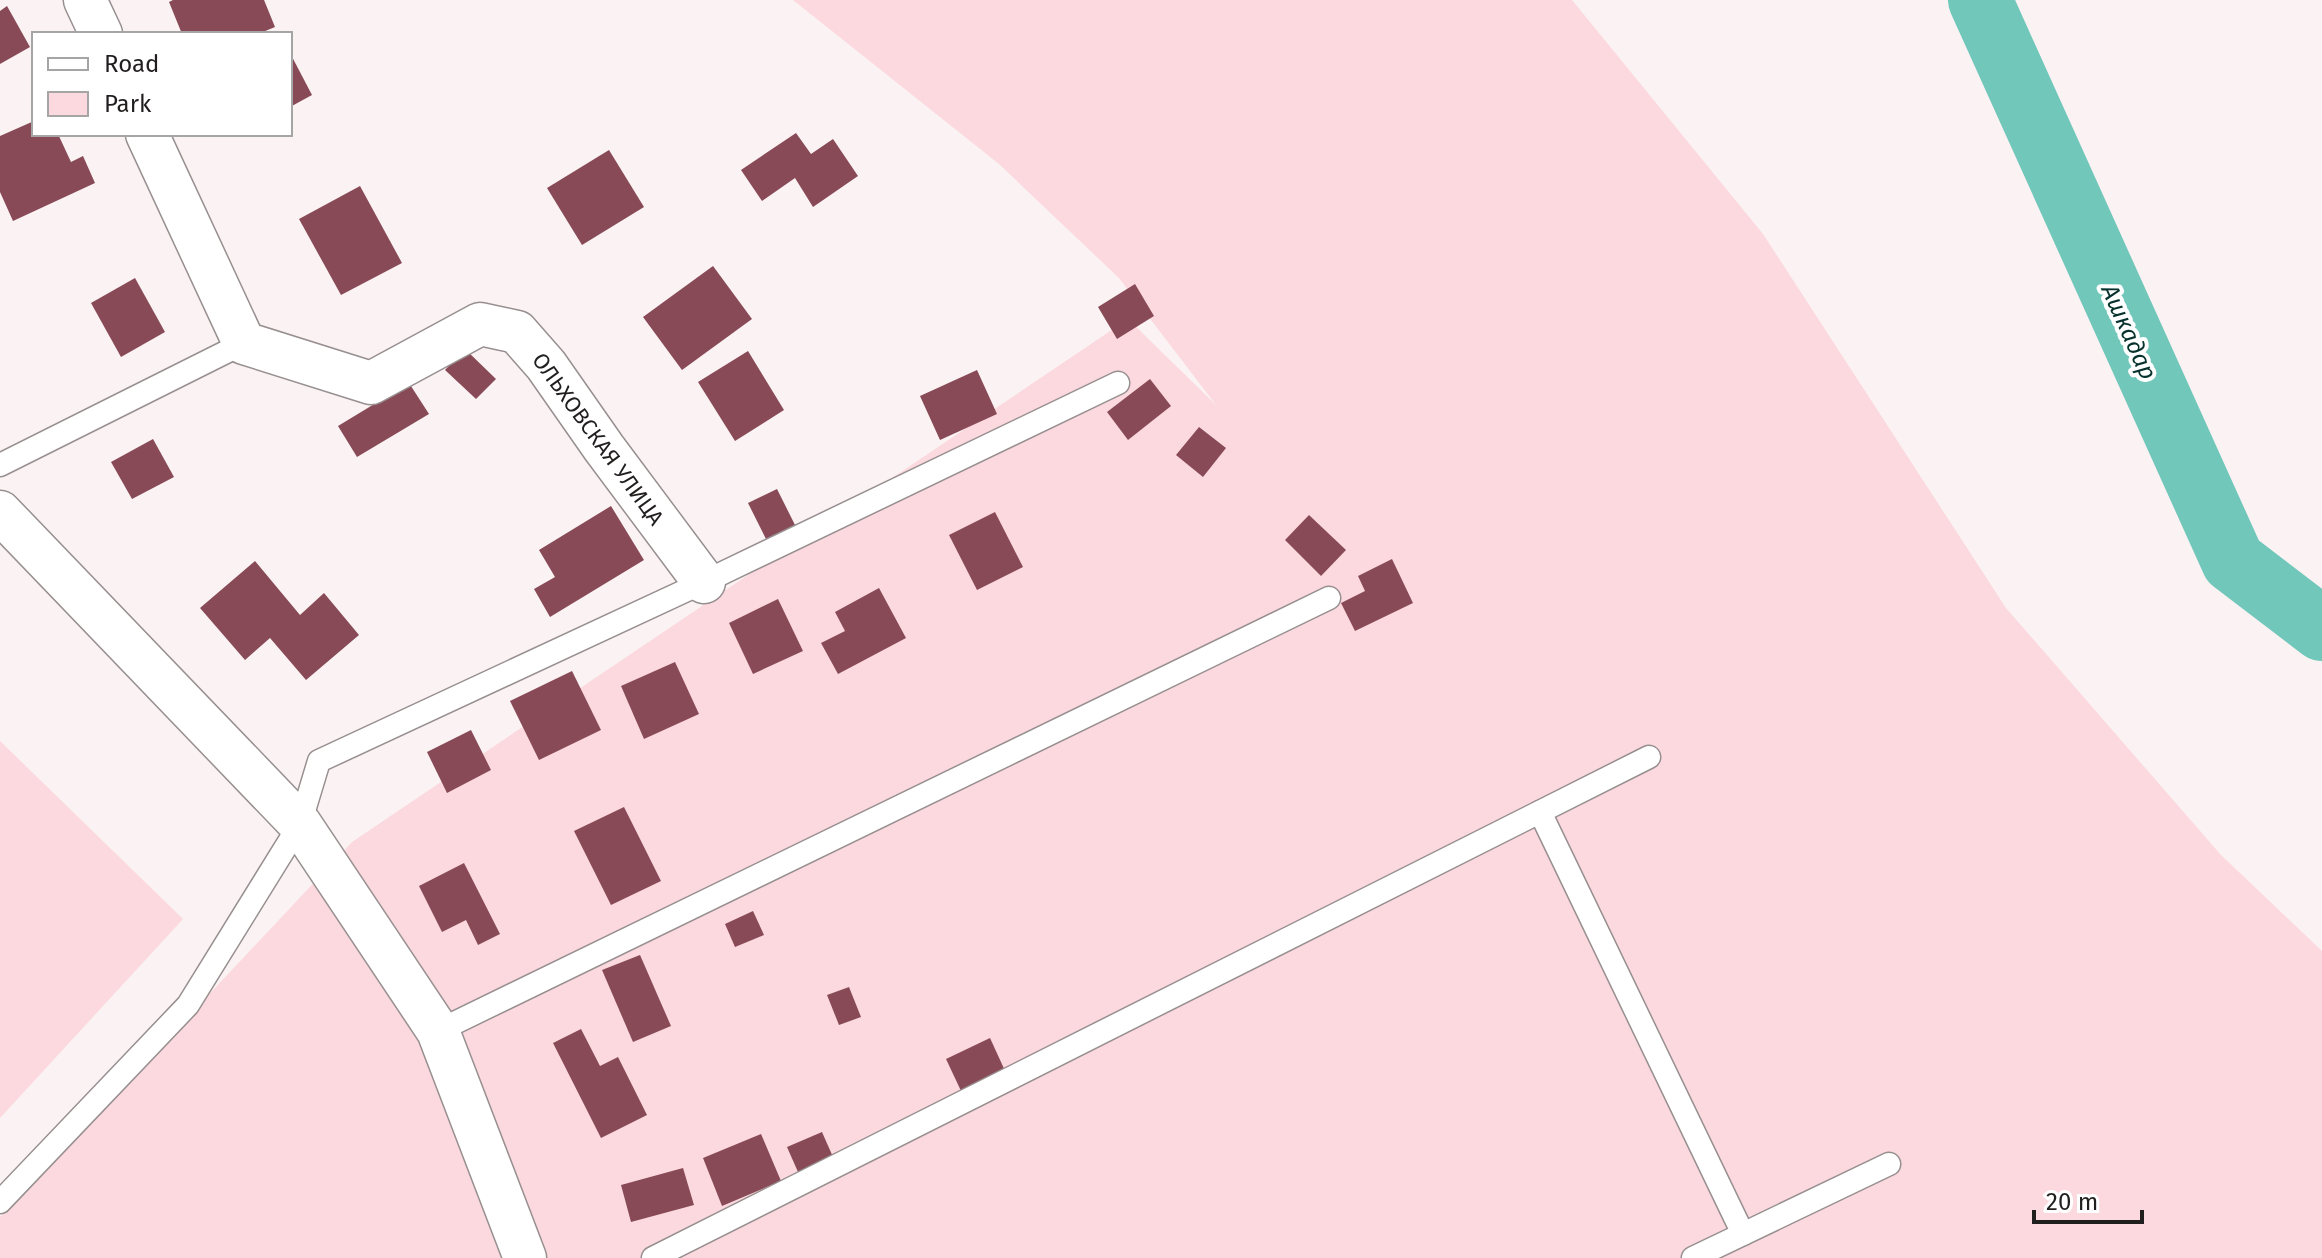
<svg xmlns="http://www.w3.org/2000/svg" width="2322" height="1258" font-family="'Fira Sans',sans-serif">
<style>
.green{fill:#fbd9de}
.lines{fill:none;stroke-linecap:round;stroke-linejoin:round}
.river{stroke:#72c7bb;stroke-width:64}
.building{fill:#884a56}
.service-casing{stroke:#978f90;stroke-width:25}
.minor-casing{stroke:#978f90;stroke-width:45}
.service{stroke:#fff;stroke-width:22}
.minor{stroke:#fff;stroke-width:42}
.labels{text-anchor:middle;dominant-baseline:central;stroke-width:8;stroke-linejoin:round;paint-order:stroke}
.street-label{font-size:22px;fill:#211e1e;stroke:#fff}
.water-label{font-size:24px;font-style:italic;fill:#06312c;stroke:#fff}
</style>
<rect width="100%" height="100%" fill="#fbf2f3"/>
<g class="green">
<polygon points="793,0 1572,0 1763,234 2006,608 2221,855 2322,951 2322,1258 0,1258 0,1217 352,842 1128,319 1216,405 1119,278 999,164"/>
<polygon points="0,741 183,919 0,1118"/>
</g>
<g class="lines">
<polyline class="river" points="1980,0 2233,561 2322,629"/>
</g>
<g class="building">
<polygon points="173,0 264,0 275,27 258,34 182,34 169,2"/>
<polygon points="7,6 30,47 0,64 0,11"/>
<polygon points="290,53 312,95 290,107"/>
<polygon points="34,121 34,134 58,134 71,162 83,156 95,183 13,221 0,192 0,136"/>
<polygon points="796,133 811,154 833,139 858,176 813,207 795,178 762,201 741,170"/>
<polygon points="609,150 644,207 582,245 547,188"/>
<polygon points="360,186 402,263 341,295 299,219"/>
<polygon points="713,266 752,319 682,370 643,317"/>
<polygon points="135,278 165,332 121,357 91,303"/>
<polygon points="1135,284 1154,316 1117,339 1098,307"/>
<polygon points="465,349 496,379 476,399 445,370"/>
<polygon points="748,351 784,410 735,441 698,382"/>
<polygon points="977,370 997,414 940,440 920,396"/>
<polygon points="1150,379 1171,406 1128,440 1107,412"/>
<polygon points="409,383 429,414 357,457 338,426"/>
<polygon points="1199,427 1226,448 1203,477 1176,455"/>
<polygon points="153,439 174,477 132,499 111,462"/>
<polygon points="777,489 795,525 766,539 748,503"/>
<polygon points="611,506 644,560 550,617 534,589 555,577 539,550"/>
<polygon points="995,512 1023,567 977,590 949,535"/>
<polygon points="1309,515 1346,550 1321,576 1285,540"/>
<polygon points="1392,559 1413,603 1355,631 1341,603 1365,591 1358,576"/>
<polygon points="255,561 300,615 324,593 359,635 306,680 270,638 245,660 200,608"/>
<polygon points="879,588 906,638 838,674 821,643 845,631 835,612"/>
<polygon points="778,599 803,651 753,674 729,623"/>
<polygon points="675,662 699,714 644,739 621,686"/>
<polygon points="572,671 601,730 539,760 510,701"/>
<polygon points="471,730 491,770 447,793 427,752"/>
<polygon points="624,807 661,881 611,905 574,831"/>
<polygon points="464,863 500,934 478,945 466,920 442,932 419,886"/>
<polygon points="753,911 764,935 735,947 725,924"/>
<polygon points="640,955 671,1026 633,1042 602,970"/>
<polygon points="849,987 861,1017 839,1025 827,995"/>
<polygon points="581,1029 600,1066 618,1057 647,1115 601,1138 553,1043"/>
<polygon points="990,1038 1006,1073 962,1093 946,1059"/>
<polygon points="822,1132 833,1157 798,1172 787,1147"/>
<polygon points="761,1134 781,1181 722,1206 703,1158"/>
<polygon points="683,1168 694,1205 631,1222 621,1185"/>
</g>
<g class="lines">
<g class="service-casing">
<g id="service">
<polyline points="0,465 244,343"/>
<polyline points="1540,812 1743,1234"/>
<polyline points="438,1031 1329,598"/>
<polyline points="0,1202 188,1005 300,824 319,761 704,582 1118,383"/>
<polyline points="653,1258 1649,757"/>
<polyline points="1693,1258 1889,1164"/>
</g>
</g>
<g class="minor-casing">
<g id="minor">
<polyline points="85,0 101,34"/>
<polyline points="147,134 244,343 371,383 480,324 517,332 546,365 604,448 704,582"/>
<polyline points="0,512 300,824 438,1031 525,1258"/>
</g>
</g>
<use href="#service" class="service"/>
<use href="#minor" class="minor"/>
</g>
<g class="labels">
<g class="street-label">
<text transform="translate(598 439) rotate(54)">ОЛЬХОВСКАЯ УЛИЦА</text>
</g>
<g class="water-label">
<text transform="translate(2129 332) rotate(66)">Ашкадар</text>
</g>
</g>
<rect x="32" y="32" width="260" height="104" fill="#ffffff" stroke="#a6a5a5" stroke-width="2"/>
<rect x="48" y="58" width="40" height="12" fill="#ffffff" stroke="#a6a5a5" stroke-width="2"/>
<text x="104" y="72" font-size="24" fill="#211e1e">Road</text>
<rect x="48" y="92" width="40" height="24" fill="#fbd9de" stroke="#a6a5a5" stroke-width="2"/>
<text x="104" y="112" font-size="24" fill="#211e1e">Park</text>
<path d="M2034 1210v12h108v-12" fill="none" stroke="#211e1e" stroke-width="4"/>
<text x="2046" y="1210" font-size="24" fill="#211e1e" stroke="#ffffff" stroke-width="6" paint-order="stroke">20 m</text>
</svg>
